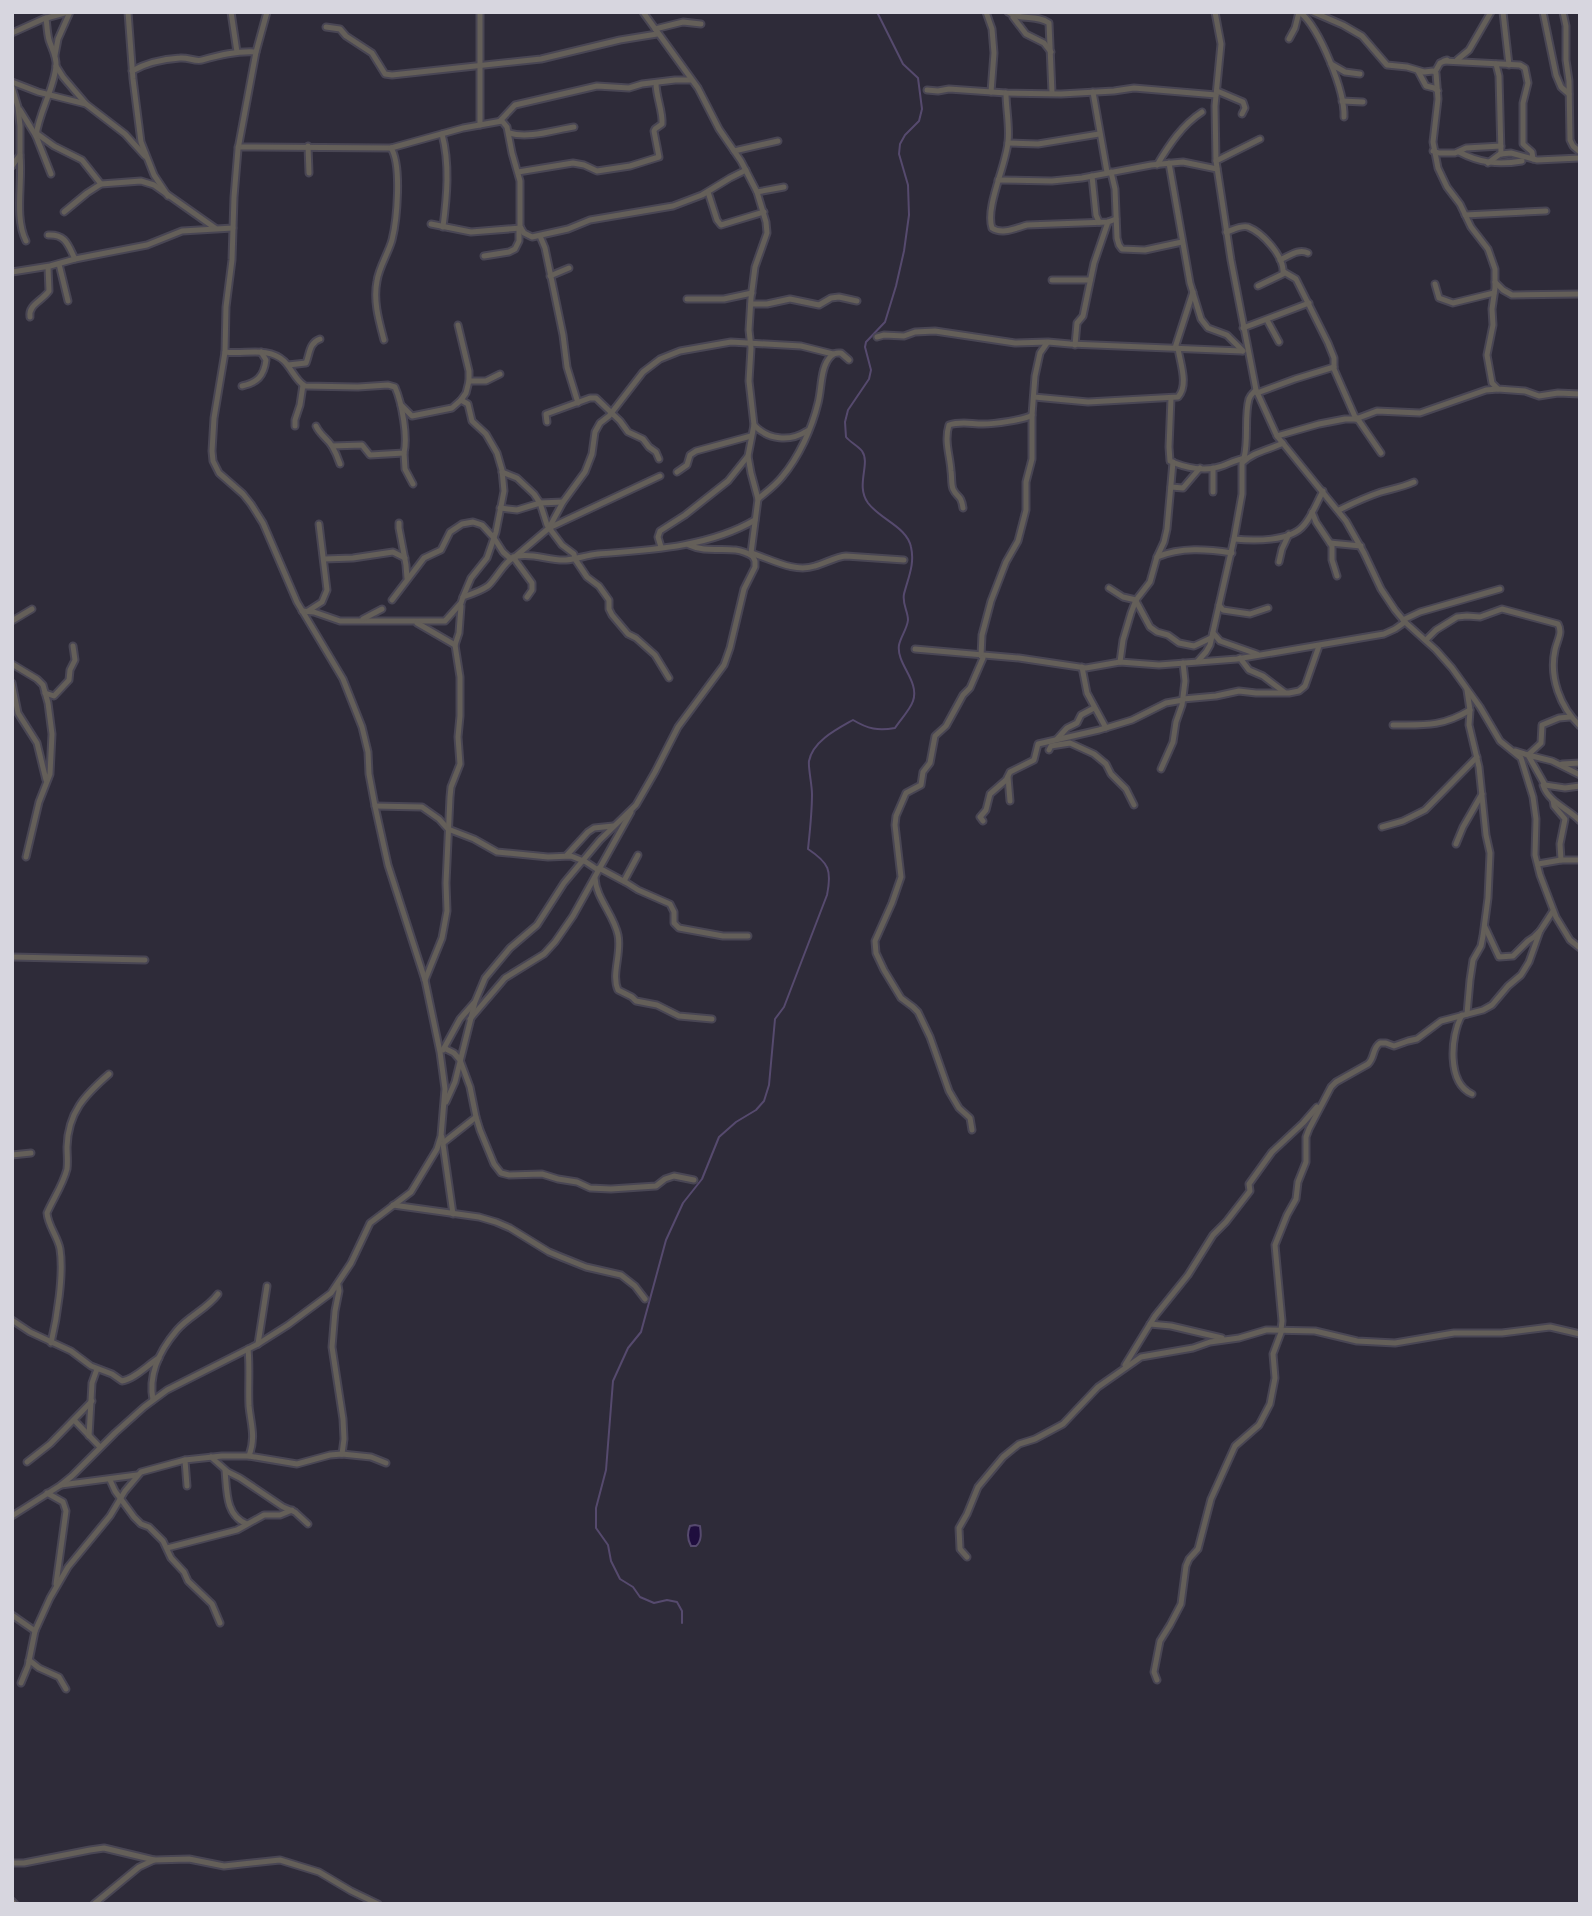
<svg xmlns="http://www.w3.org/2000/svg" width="1592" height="1916" font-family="'PT Serif',serif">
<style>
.water{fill:#1f0e3e;stroke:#564a6e;stroke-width:2}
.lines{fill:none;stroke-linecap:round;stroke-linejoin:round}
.stream{stroke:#564a6e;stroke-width:2}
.street-casing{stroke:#494654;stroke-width:9}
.street{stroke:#645f59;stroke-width:5}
</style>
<rect width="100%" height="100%" fill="#2e2b39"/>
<path class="water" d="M695,1525L700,1526C701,1533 702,1541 696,1546H691C687,1539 687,1533 690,1526Z"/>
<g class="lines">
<path class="stream" d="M682,1623V1611L677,1602L667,1600L654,1603L640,1597L633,1587L620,1579L611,1561L608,1545L596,1528V1508L606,1470L613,1381L628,1348L641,1332L666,1240L683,1203L702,1179L719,1137L736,1122L756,1110L764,1101L769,1085L775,1019L784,1007L827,895C832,870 829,863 808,849C810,830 812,813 812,794C812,785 808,767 809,761C813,741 837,729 853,720C868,729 878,731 895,728C900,720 910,710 913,701C920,681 896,664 899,645C901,636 907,629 908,620C908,611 902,604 904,594C908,578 915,564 911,547C907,527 881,520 868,503C855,485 871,464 862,451C858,446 850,442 846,437L845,422L848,410L869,379L871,370L865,347L866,342L885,322L896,286L904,251L909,215L908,185L899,154L900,144L905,135L919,121L922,109L918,78L903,64L877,12"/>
<g class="street-casing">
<g id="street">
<polyline points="128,12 133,79 141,142 154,175 168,196"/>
<polyline points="231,12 237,52"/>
<polyline points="480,12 480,125"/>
<polyline points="986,12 992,29 994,53 991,92"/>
<path d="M1008,12C1021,21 1036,14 1049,23L1052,93"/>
<polyline points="1215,12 1221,44 1215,106 1216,161 1231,260 1256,390 1277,436 1346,521 1364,553 1381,589 1395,610 1405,622 1436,650 1452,668 1480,707 1500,741 1521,758 1533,797 1536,819 1535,855 1540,875 1556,917 1570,940 1580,948"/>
<path d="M1300,12C1320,29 1345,91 1344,117"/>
<polyline points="1313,12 1343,25 1362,36 1387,65 1407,67 1424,72 1433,71 1436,73 1438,99 1433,142 1438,168 1447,187 1460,204 1471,227 1488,249 1495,269 1495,288 1492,309 1493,325 1487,355 1492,383 1498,389 1525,391 1539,396 1558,393 1580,394"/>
<polyline points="1503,12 1509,65"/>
<polyline points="1543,12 1556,75 1561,87 1569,94"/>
<polyline points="1563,12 1566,26 1566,60 1569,81 1570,140 1573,146 1580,152"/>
<polyline points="1013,17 1026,34 1044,43 1051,52"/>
<polyline points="326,27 340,29 346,36 372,53 385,74 392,75 541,59 620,40 657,34"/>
<polyline points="655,29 683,22 701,24"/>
<polyline points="12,33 43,19 68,12"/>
<polyline points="1289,39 1295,28 1299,12"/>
<polyline points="55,55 58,39 70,12"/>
<polyline points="1457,60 1469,50 1491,12"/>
<polyline points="1444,61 1520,65 1525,68 1528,83 1523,103 1523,144 1532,152 1533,159"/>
<polyline points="1331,64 1345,72 1360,74"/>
<polyline points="1496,64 1499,76 1501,154"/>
<polyline points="56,66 63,77 86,104"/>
<path d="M132,71C146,63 164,59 180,58C188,57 195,62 202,60C220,55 236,51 256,52"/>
<polyline points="1418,71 1426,86 1434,88 1438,91"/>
<polyline points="1435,72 1440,63 1447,60"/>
<polyline points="12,82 38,92 86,104 125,134 145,156"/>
<polyline points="12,87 18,107 20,126 20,155 12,166"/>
<polyline points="927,90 938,91 949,89 1006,93 1061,94 1114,91 1134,88 1216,95"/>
<polyline points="1217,91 1243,102 1245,108 1242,114"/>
<polyline points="1093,92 1107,172"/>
<path d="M1006,93C1006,109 1010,127 1008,142C1006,166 985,207 992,228C1002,235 1016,228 1027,225L1108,222L1116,219"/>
<polyline points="1342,101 1363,102"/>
<polyline points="20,110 36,136 51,174"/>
<polyline points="500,121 515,105 584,89 597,86 629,88 642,84 675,80 691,80"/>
<polyline points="36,133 54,146 82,160 101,184"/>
<path d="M509,133C529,139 554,130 574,127"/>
<path d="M442,134C450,164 447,196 443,227"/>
<path d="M36,136C39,112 54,89 56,66C57,57 52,49 49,40C47,32 47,25 46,18"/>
<polyline points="1008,143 1038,144 1099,134"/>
<polyline points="308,146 309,173"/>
<polyline points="238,147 391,148 463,128 502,121 507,127 512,153 520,181 520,227 524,233 532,237 568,229 590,220 673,206 702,195 730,178 746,170"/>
<polyline points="734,151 778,141"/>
<polyline points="1433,151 1439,153 1455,153 1466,148 1501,146"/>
<path d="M1459,152C1480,163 1498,165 1522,161"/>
<path d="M20,155C23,182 14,217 26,241"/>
<polyline points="1216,161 1260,139"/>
<polyline points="1169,163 1190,283 1201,319 1208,328 1227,335 1243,351"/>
<polyline points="1488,163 1500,154 1511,153 1537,160 1580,158"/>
<path d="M1157,165C1169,145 1182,125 1202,112"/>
<path d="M518,172L573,163L584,165L597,171L630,166L659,157L654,131L655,129L662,124C663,111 656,97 656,83"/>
<polyline points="1111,172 1115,189 1117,238 1119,245 1122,249 1145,250 1182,242"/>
<polyline points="1092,176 1096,215 1099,222"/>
<polyline points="998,180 1052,181 1082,178 1151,165 1183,162 1217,169"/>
<polyline points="708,192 717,220 721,225 764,212"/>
<polyline points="757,192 784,187"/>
<polyline points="64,212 87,193 101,184 141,181 154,185 215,228"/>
<polyline points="1465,215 1546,211"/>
<polyline points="431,224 471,232 521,228"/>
<path d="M1226,232C1233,230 1241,225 1248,227C1263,233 1285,257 1283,274L1258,286"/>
<path d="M48,235C66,234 68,245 75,259"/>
<polyline points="540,236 545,248 563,335 567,367 578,403"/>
<polyline points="484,256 509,252 515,249 519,241 519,229"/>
<path d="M1280,260C1289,256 1299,248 1308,253"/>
<polyline points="59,264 68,301"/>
<polyline points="12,272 50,266 75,259 147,245 182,231 233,228"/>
<polyline points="1284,272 1296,279 1328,343 1334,358 1334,369 1356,419"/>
<polyline points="550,276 569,268"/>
<polyline points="1052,280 1090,280"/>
<polyline points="1495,282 1503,290 1512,295 1580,294"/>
<polyline points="1435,284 1439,298 1453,303 1494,293"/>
<polyline points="687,299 724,299 752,293"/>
<polyline points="751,304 767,304 790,299 819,305 831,298 839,297 857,301"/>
<path d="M30,317C28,305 42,301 49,291L48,267"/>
<polyline points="1267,320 1279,342"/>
<polyline points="1243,328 1309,303"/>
<polyline points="877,337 884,335 904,336 915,332 935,331 1015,343 1048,342 1070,344 1242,351"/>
<path d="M384,340C379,321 373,301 377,281C379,267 388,254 392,240C397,220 402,165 391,148"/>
<polyline points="1075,345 1077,323 1083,316 1094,263 1108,222"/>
<polyline points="1175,348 1193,292"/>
<path d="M225,352C244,355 268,346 284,361C292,369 296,381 305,386L358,387L388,385L395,387C402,403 408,437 404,453L370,455L362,445L332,446"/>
<path d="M288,365L306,363C310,353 309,343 320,339"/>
<polyline points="469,381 486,381 500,374"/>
<path d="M242,386C257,383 264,376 266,360L261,352"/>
<polyline points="1257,393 1295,379 1334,367"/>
<path d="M1034,397L1088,402L1178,397C1189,385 1180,363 1178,348"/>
<path d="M1171,398L1169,447L1170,461C1185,468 1206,472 1222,466C1230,463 1236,460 1245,458"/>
<polyline points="461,400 468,404 472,421 486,434 497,453 502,470 504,491 496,532 487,558 471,578 463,597"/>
<polyline points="401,405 412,416 452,408 461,400 466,393 469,381 469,371 458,325"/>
<polyline points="1357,418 1381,453"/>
<polyline points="547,422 546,414 590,398 596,398 620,421 628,432 643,439 649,447 656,452 659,459"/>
<path d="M754,425C768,440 790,442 807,431"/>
<polyline points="295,426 295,420 300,405 303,385"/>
<path d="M316,426C320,435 327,438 332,446C335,451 338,458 340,464"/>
<polyline points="1277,436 1319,424 1345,419 1356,419 1377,411 1420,413 1486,390 1498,389"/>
<polyline points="404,453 405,469 413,484"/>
<path d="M1244,458C1249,439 1244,417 1249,399C1251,394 1252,394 1256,390"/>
<polyline points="502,472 517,478 534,494 540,503 547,525 562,545 574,554 575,559 587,577 599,586 609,600 609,609 612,615 628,634 636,638 655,655 669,678"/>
<polyline points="677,472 687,465 690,455 696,451 751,436"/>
<polyline points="1171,487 1183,488 1200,468"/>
<polyline points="1213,492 1213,468"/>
<path d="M758,499C766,492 775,486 782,477C799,457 812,428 818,403C822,388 820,367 831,356C835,352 837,353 841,353L849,360"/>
<polyline points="500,508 517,510 540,503 563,502"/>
<path d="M963,508C961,494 957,498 953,489C951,484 952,476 951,471C950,455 944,441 949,425C961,421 971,424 983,424C993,424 1025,420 1032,415"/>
<path d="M1339,510C1353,503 1366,497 1381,492C1392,489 1403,487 1414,482"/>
<polyline points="1312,512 1316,522 1332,546 1332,560 1337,576"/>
<polyline points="399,523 399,528 406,565 407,578"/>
<polyline points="549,528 660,476"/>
<path d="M1234,539C1253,541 1291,542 1304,525C1312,516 1317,502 1323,491"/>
<polyline points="1330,543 1361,546"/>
<path d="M689,545C710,555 732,543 752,556"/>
<polyline points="661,547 658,537 660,531 685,515 728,481 748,456"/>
<path d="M751,553C771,559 794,573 815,566C826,563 835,557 846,556L904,560"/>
<polyline points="516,556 549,528 563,502 585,472 592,454 595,432 600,423 609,416 643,372 660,359 680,351 731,342 801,346 833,354"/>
<polyline points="513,557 532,583 532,590 527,597"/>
<path d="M1157,557C1181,547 1207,549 1232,553"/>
<polyline points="324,559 353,558 393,552 405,558"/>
<polyline points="1279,562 1282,549 1289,534"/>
<polyline points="1109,588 1123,597 1136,600"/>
<polyline points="392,600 424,558 441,550 450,532 462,524 473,522 482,525 494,538 503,552 511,559"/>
<polyline points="1136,601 1150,627 1157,632 1168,635 1179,643 1194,646 1211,638"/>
<polyline points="1219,605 1223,610 1250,614 1268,608"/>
<path d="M302,611L314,612L340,621H445L461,603L463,597C472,594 481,591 488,586C497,578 506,558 518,556C534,553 550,561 566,560C577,559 587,555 598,554C651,550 709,547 755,520"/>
<polyline points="308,611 322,602 327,590 319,524"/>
<polyline points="363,619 382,609"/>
<polyline points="1403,620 1420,612 1500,589"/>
<polyline points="12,621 32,609"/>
<polyline points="417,623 455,645"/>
<polyline points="1213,633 1220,641 1257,654"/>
<path d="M1426,640L1436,630L1457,617L1467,616L1480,617L1502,609L1558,624C1563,633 1557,640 1555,650C1549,677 1560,707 1580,726"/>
<polyline points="915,649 1019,658 1086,668 1120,662 1159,665 1237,659 1384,634 1395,629 1405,622"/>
<polyline points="981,656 982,635 991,601 1006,562 1018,541 1026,510 1026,482 1032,459 1032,415 1035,376 1040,353 1047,343"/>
<polyline points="1240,658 1249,670 1263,676 1284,692"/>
<path d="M1198,661L1206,652L1210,645L1234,539L1242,494V463C1253,452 1269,450 1283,443"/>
<polyline points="1120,662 1123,640 1131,613 1136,600 1150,582 1157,557 1164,542 1167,529 1173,462"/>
<polyline points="12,664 37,679 43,685 48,703 52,734 50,774 39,802 26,857"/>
<polyline points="1082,667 1087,693 1106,728"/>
<polyline points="12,683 18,713 37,743 46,780"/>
<polyline points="1467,690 1470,710 1469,725 1479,767 1486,835 1490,853 1488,898 1483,936 1481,946 1473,960 1470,980 1467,1014"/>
<polyline points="45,693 54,696 69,680 70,670 75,660 73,646"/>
<polyline points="1183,699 1216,696 1239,691 1256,693 1289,693 1299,691 1305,686 1319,646"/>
<path d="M1393,725C1424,725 1442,727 1470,710"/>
<polyline points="1057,739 1067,728 1077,723 1081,715 1094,708"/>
<polyline points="1049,750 1051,746 1070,743 1094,754 1106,764 1111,774 1126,789 1134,805"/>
<polyline points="1515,751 1528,755 1545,785 1565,788 1580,786"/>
<polyline points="1528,755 1541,743 1542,725 1559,718 1570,717"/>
<polyline points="1528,755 1552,761 1580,775"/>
<polyline points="1562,764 1580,763"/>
<polyline points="1161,769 1173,742 1176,722 1182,705 1185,681 1183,663"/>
<polyline points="1008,777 1010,801"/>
<path d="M1543,785C1549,803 1568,808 1580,821"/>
<polyline points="1553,800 1554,806 1565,819 1560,844 1561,860"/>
<polyline points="375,806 422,807 439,819 448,829 474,839 497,852 548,857 571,856 586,862 598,870"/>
<polyline points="983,821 980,817 986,810 990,794 1006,780 1010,772 1034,760 1038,744 1099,730 1132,720 1166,703 1183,700"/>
<polyline points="1382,827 1403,821 1425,810 1477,757"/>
<polyline points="1456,844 1463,827 1482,794"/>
<polyline points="567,855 588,832 594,828 613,826"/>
<polyline points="1538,864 1561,860 1580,860"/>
<polyline points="599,868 627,883 638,890 670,904 674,912 674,923 679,928 723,936 748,936"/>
<path d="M595,878C596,898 614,915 618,935C622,953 611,974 618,990L632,997L636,1001L657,1005L679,1016L712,1019"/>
<polyline points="624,881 638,855"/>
<polyline points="1485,927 1499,957 1513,956 1528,941 1534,937 1540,931 1553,911"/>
<polyline points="12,957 145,960"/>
<polyline points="425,980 442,938 447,911 446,883 450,797 451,787 460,764 458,737 460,716 460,677 455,645 459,633 461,606"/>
<path d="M1462,1015C1450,1036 1447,1083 1472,1094"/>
<polyline points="470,1019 505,978 544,954 555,942 573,916 631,812"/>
<polyline points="444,1048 454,1053 460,1060 470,1087 476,1117 480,1130 494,1164 501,1173 509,1175 542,1174 558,1179 577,1182 590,1188 611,1189 656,1186 665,1179 674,1176 694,1180"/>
<polyline points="443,1050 460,1019 474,1003"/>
<polyline points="446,1102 455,1082 475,1002 485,978 510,948 537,925 564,883 600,840 636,805 655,772 678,727 724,665 730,648 744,589 755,567 755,561 751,553 758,499 751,473 748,456 754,425 749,381 751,348 749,330 751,298 755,267 767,233 766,222 757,192 741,161 719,129 698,88 643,12"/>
<polyline points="972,1130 970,1118 959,1108 949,1091 930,1037 918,1012 913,1007 901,998 884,970 876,953 875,941 892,903 901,877 895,825 896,816 906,793 921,785 923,772 930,763 935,736 946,726 963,695 970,688 983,658"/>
<polyline points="442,1137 453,1214"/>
<polyline points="443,1143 476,1117"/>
<polyline points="12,1155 31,1153"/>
<polyline points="393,1205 479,1217 496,1222 510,1228 549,1252 561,1257 586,1267 621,1275 635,1286 645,1299"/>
<polyline points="338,1285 339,1291 335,1311 332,1347 343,1419 344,1439 342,1454"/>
<path d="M12,1320L30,1332L71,1351L91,1366L112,1374L122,1381C135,1379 147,1365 159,1358"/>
<polyline points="1150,1324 1171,1326 1222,1338"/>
<path d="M1281,1330L1282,1321L1275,1245L1287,1215L1296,1199L1298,1182L1306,1162V1137L1309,1129L1331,1087L1336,1082L1368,1064C1375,1058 1372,1048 1380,1043H1386L1394,1046L1408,1041L1417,1039L1441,1021L1483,1010L1492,1005L1508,986L1521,975L1529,962L1540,931"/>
<path d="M51,1343C57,1318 64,1274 60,1249C58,1237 48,1226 47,1213C53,1199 63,1185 67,1169C68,1161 67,1154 67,1147C68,1112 85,1095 109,1074"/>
<polyline points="258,1344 267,1286"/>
<path d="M248,1349C250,1368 248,1387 249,1406C251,1426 256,1436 249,1456"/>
<polyline points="1125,1365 1155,1316 1188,1275 1213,1235 1226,1222 1250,1191 1249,1184 1272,1152 1303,1123 1317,1107"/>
<path d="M153,1400C148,1374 160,1350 177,1330C189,1316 207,1309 218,1294"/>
<polyline points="75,1421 100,1447"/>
<polyline points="89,1436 92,1383 97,1369"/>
<polyline points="211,1457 228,1472 240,1478 283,1507 295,1512 308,1524"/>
<polyline points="185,1460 187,1486"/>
<polyline points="27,1462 50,1444 92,1401"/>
<path d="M225,1470C227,1490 225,1516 247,1524"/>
<polyline points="110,1480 115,1491 134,1517 141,1524 149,1527 163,1541 171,1558 184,1572 188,1581 212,1604 220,1623"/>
<polyline points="61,1485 137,1475"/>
<polyline points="47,1493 63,1502 66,1511 56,1584"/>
<polyline points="12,1516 61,1485 72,1476 115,1433 144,1407 167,1390 258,1344 288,1325 331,1293 351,1263 370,1223 411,1192 437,1149 441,1136 445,1089 440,1052 425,980 388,865 375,806 369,774 368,752 362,727 343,679 297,602 263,523 251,504 243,494 219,473 213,461 212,451 214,418 225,352 226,307 232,260 234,197 238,149 256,52 267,12"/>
<polyline points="167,1548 237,1530 264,1515 280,1515 292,1510"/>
<polyline points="967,1557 960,1549 959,1528 967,1514 978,1487 1003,1457 1019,1444 1035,1439 1063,1424 1098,1387 1141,1357 1193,1348 1210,1342 1239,1338 1266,1330 1315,1331 1357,1341 1395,1343 1454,1333 1502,1333 1550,1327 1580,1334"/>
<polyline points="12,1615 35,1631"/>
<polyline points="29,1660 39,1668 59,1677 66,1689"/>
<polyline points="1157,1680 1154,1672 1160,1641 1170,1625 1181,1604 1186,1566 1189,1559 1198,1549 1211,1499 1235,1446 1259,1425 1270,1404 1275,1378 1273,1354 1282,1330"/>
<polyline points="21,1683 28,1666 35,1631 50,1598 68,1567 110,1516 125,1491 141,1472 185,1460 222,1456 249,1456 297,1464 330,1455 342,1454 371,1457 386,1463"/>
<polyline points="12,1863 24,1863 90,1850 104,1848 154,1860 189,1859 224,1866 280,1860 319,1872 351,1891 378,1904"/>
<polyline points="12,1901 15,1904"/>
<polyline points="94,1904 139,1867 154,1860"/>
</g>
</g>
<use href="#street" class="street"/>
</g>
<rect width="1592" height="1916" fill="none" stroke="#d7d6df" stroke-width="28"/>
</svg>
